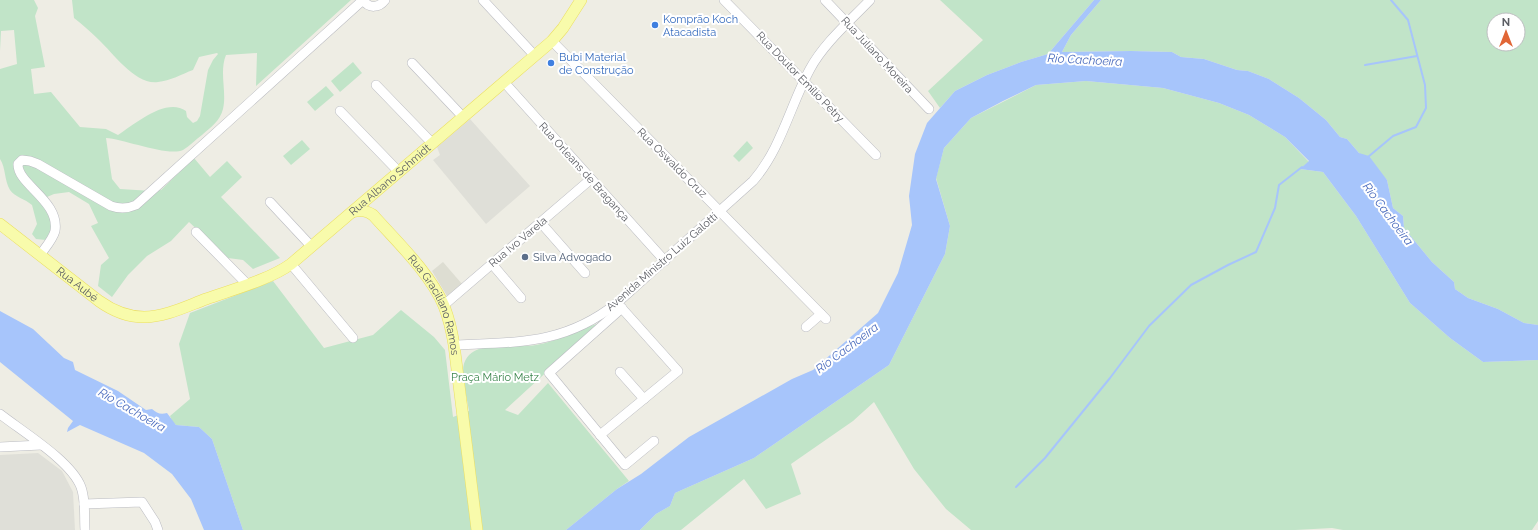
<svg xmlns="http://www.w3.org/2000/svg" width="1538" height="530" font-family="Raleway,sans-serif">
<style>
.industrial{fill:#dfdfd8}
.education{fill:#ddddd2}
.green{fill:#c1e4c8;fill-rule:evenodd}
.water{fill:#a7c5fb}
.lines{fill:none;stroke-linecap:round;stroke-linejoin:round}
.stream{stroke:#a7c5fb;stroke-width:2}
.minor-casing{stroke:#bbbcc2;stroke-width:10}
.major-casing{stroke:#ebdf60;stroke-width:12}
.minor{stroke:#fff;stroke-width:9}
.major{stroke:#f8fbab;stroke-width:11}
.shop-dot{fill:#3f7fe0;stroke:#fff;stroke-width:1.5}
.service-dot{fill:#5c6f8a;stroke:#fff;stroke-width:1.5}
.labels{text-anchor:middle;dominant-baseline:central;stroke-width:4;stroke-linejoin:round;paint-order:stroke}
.shop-label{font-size:11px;fill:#366cbe;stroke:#fff;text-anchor:start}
.street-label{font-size:11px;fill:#5c5e64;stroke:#fff}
.service-label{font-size:11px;fill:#4e5e75;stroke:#fff;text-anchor:start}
.park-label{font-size:11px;fill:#3a854c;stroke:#fff}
.water-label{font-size:12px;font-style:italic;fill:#4a6bbd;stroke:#fff}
</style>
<rect width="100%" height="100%" fill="#eeede4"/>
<g class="industrial">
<polygon points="470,119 530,186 486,224 433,160 440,155 437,147"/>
<polygon points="38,453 62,471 73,492 75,530 0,530 0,455"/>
</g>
<polygon class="education" points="443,262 462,284 447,296 432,271"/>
<g class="green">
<path d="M0,0H34L38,8L35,16L45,67L31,69L34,94L51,92L80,127L106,129L118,135C135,124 166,97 186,111L187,117L193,123L197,121L200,116L208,70L213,60L218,54L217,53L199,57L193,70C182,74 170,81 158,82C135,85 114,54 99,40C91,32 83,25 74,18L72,0H351L256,86L257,53L226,55C219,72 227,92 223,109C220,121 211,127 202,135C196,139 190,146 183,150C168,157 124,139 106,138L112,179L120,189L152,191L161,190L194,158L210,177L227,161L242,177L221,197L280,258L253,269L243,260L228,258L189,222L171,241L147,256L128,275L112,297L98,286L101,265L109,258L91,226L98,223L89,204L69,192L54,194L47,197L54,230L46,240L36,239L32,234L37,224L32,205C25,199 15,197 10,190C4,180 6,168 0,159V69L17,64L14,30L1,31L0,51Z"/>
<polygon points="940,0 1094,0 1048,54 1021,62 987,75 955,91 940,108 928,91 983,40"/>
<path d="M1101,0H1538V325L1524,323L1498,309L1468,298L1455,289L1454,282L1432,262L1404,228L1403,216L1393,208L1387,180L1359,153L1347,139L1340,137L1326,120L1299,98L1269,79L1248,71L1237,70L1204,59L1181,57L1172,52L1131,51L1062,52L1071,35ZM1494,20H1518V44H1494Z"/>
<polygon points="353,62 362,73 340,92 331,81"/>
<polygon points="1086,81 1163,88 1219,103 1249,115 1285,137 1309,162 1300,169 1323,172 1356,216 1410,303 1450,338 1483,362 1538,360 1538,521 1532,530 1343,530 1332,528 1295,530 971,530 946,509 914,469 874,402 853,421 791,464 801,494 766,509 744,479 681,530 640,530 656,514 670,506 675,493 754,458 889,365 945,254 950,226 936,178 944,148 971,118 1036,85"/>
<polygon points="326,86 334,95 315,111 307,102"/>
<polygon points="302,140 310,149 291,165 283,156"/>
<polygon points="747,141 753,148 739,162 733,156"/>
<path d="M273,281L324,348L373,335L401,310L434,337L445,350L453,417L469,411C467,398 463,384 463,371C464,336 514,349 536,345C559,341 578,329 600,323L505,410L518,415L548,383L629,481L617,489L566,530H243L212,439L199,427L176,425L172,421L170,416L190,399L179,344L190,313Z"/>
</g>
<g class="water">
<polygon points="1094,0 1101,0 1071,35 1062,52 1131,51 1172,52 1181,57 1204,59 1237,70 1248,71 1269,79 1299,98 1326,120 1340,137 1347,139 1359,153 1369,156 1387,180 1393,208 1403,216 1404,228 1432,262 1454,282 1455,289 1468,298 1498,309 1524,323 1538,325 1538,360 1483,362 1450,338 1410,303 1356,216 1323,172 1300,169 1309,161 1285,137 1249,115 1219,103 1163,88 1086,81 1036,85 1003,101 971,118 944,148 936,179 950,226 945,254 889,365 754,458 675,493 670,506 656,514 640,530 566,530 617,489 641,474 689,437 792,379 813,370 878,313 898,273 912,225 909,196 915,154 927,123 955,91 987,75 1021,62 1048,54"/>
<path d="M0,311L33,329L64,358L73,362L75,370L118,391L146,410L152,409C157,413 160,415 167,413L176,425L199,427L212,439L243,530H204L191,499L172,474L144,453L80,425L67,432L68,428L73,421L0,362Z"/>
</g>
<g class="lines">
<g class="stream">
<polyline points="1365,65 1417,56"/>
<polyline points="1368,157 1393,136 1416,127 1426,108 1425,85 1408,20 1391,0"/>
<polyline points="1016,487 1045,458 1110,378 1149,326 1191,285 1228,265 1256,252 1275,208 1279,185 1302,167"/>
</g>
<g class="minor-casing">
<g id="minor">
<path d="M363,0C369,9 379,8 385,0"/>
<polyline points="483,0 535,56"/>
<polyline points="724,0 876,155"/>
<polyline points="825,0 929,109"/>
<polyline points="552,41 826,319"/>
<polyline points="412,63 463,117"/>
<polyline points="504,82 665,261"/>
<polyline points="376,85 432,143"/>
<polyline points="340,111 399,172"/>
<polyline points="270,202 311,246"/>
<polyline points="541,223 585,273"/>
<polyline points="196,232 247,284"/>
<path d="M40,255C45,248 53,239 55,231C60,201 17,184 18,164L22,160L30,161L38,164L111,206C120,209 127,209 136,205L363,0"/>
<polyline points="291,264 353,338"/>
<polyline points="492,264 521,298"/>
<polyline points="444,305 591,179"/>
<polyline points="622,308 549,373 625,465 654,441"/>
<polyline points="806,327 821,314"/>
<path d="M454,345C518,342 564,345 617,303L753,181C781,149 790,106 810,69C824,43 850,21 870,0"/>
<polyline points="620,372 644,399"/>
<path d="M0,414C23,432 71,461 81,487C86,501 84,516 85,530"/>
<polyline points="600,435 678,371 618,304"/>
<polyline points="0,447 41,445"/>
<polyline points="84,504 142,502 155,522 158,530"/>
</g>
</g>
<g class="major-casing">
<g id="major">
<path id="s1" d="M352,212C360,210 366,210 373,215C397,242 430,273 444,306C449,319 452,332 454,345L477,530"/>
<path id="s2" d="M0,224L99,301C113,311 127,317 144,317C165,317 187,306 206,299C231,290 269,280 291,264L552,41L563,28L581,0"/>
</g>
</g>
<use href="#minor" class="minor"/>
<use href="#major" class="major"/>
</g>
<g class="shop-dot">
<circle cx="655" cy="25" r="4"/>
<circle cx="551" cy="63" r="4"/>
</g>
<circle class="service-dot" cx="525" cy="257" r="4"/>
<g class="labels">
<g class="shop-label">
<text x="663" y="19">Komprão Koch<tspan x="663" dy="13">Atacadista</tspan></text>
<text x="559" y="57">Bubi Material<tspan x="559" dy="13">de Construção</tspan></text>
</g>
<g class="street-label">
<text transform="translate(877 55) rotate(47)">Rua Juliano Moreira</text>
<text transform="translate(800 77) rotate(46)">Rua Doutor Emílio Petry</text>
<text transform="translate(672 163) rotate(45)">Rua Oswaldo Cruz</text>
<text transform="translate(584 172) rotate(48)">Rua Orleans de Bragança</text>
<text stroke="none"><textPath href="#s2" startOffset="461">Rua Albano Schmidt</textPath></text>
<text transform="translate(518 242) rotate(-40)">Rua Ivo Varela</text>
<text transform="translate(662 262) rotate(-41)">Avenida Ministro Luiz Galotti</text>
<text stroke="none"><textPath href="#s2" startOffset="98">Rua Aubé</textPath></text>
<text stroke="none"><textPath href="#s1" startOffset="133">Rua Graciliano Ramos</textPath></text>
</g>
<g class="service-label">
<text x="533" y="257">Silva Advogado</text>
</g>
<g class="park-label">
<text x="495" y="377">Praça Mário Metz</text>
</g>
<g class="water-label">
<text transform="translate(1085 60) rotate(3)">Rio Cachoeira</text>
<text transform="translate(1388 214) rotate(53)">Rio Cachoeira</text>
<text transform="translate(847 348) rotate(-37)">Rio Cachoeira</text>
<text transform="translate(132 410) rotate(30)">Rio Cachoeira</text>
</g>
</g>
<g transform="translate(1506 32)"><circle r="19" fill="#ffffff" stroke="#bebfc1"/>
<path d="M0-3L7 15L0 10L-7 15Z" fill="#e16636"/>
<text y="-6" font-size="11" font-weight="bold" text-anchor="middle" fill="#5c5e64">N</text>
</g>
</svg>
